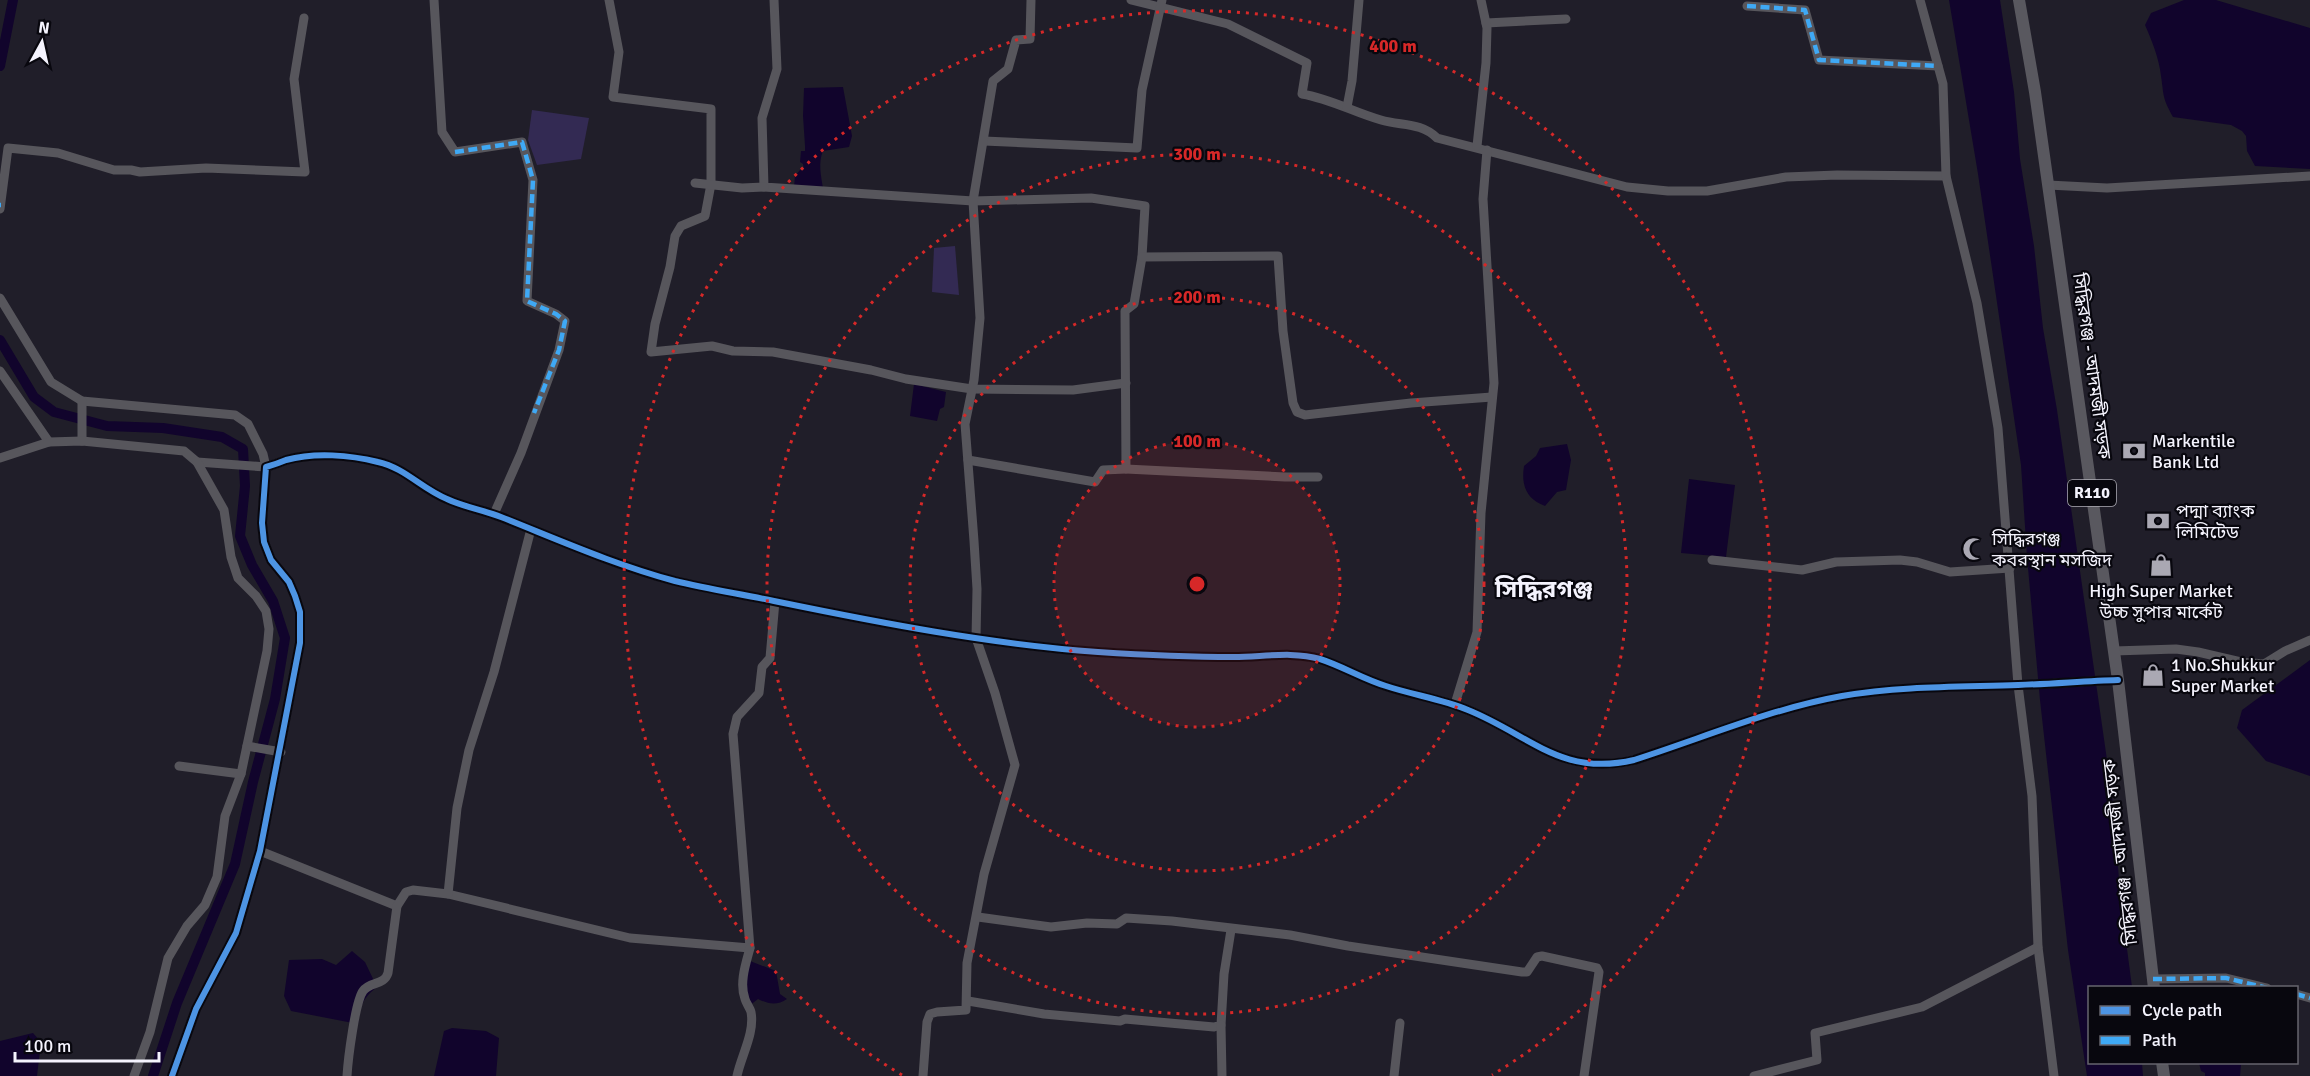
<svg xmlns="http://www.w3.org/2000/svg" width="2310" height="1076" font-family="Signika,'Noto Sans Bengali',sans-serif">
<style>
.green{fill:#332a53}
.water{fill:#11042c}
.lines{fill:none;stroke-linecap:round;stroke-linejoin:round}
.canal{stroke:#11042c;stroke-width:10}
.minor{stroke:#57565c;stroke-width:9}
.major{stroke:#59585f;stroke-width:12}
.quiet{stroke:#3fa9f5;stroke-width:4.5;stroke-dasharray:9 4.5;stroke-linecap:butt}
.cycleway-casing{stroke:#08070e;stroke-width:10}
.cycleway{stroke:#4d94e3;stroke-width:6}
.ring{fill:none;stroke:#d62828;stroke-width:3;stroke-dasharray:3 6}
.labels{text-anchor:middle;dominant-baseline:central;stroke-width:4.5;stroke-linejoin:round;paint-order:stroke}
.shield{fill:#08070e;stroke:#adacb5;stroke-width:1.5}
.shield-label{font-size:16px;font-weight:bold;fill:#f4f3fd}
.street-label{font-size:18px;fill:#f4f3fd;stroke:#08070e}
.poi-label{font-size:18px;fill:#f4f3fd;stroke:#08070e;text-anchor:start}
.district-label{font-size:24px;font-weight:bold;fill:#f4f3fd;stroke:#08070e}
.centre{fill:#d62828;stroke:#08070e;stroke-width:3}
.ring-label{font-size:18px;text-anchor:middle;font-weight:bold;fill:#d62828;stroke:#08070e;stroke-width:4.5;stroke-linejoin:round;paint-order:stroke}
</style>
<rect width="100%" height="100%" fill="#201e29"/>
<g class="green">
<polygon points="532,110 589,118 581,159 537,165 528,140"/>
<polygon points="955,246 959,295 932,292 934,248"/>
</g>
<g class="water">
<polygon points="1949,0 2000,0 2014,92 2020,159 2034,246 2043,328 2057,410 2112,795 2121,903 2132,987 2090,988 2090,1062 2142,1063 2143,1076 2087,1076 2068,950 2040,700 2027,557 2021,465 1978,174"/>
<path d="M2184,0H2216L2310,28V169L2255,166L2247,151L2246,136L2242,131L2231,125L2173,117C2162,97 2164,96 2161,76C2159,58 2152,41 2145,25L2151,13Z"/>
<path d="M843,87L852,136L849,147L823,151C818,162 821,176 823,188L794,187L795,176L800,170H804L803,164L800,162L801,151H805V146L803,116L804,88Z"/>
<polygon points="914,384 946,392 944,407 940,409 937,421 910,416"/>
<path d="M1567,444L1571,460L1566,490L1557,492L1545,506C1526,499 1521,485 1524,466L1536,456L1540,448Z"/>
<polygon points="1689,479 1735,485 1726,557 1681,553"/>
<polygon points="2310,660 2310,776 2266,761 2237,728 2242,710"/>
<path d="M352,951L365,962L377,987C362,999 361,1005 358,1024L291,1011L284,996L289,960L322,959L336,965Z"/>
<path d="M750,961L776,971L780,994L787,999C777,1006 768,1004 758,999L749,1006L745,984Z"/>
<polygon points="452,1028 486,1031 499,1038 496,1076 434,1076 444,1031"/>
<polygon points="33,1033 41,1042 37,1076 0,1076 0,1041"/>
<polygon points="2199,1063 2199,1062 2256,1063 2241,1065 2240,1076 2205,1076 2205,1073 2201,1071"/>
</g>
<g class="lines">
<g class="canal">
<polyline points="0,66 13,0"/>
<polyline points="0,340 34,397 54,412 107,426 163,428 222,437 243,449 245,486 240,536 252,565 273,601 285,638 275,699 253,782 235,864 177,1003 153,1076"/>
</g>
<g class="minor">
<polyline points="434,0 442,132 455,152 522,142 533,180 527,301 556,314 565,321 559,350 521,453 494,514"/>
<polyline points="609,0 619,52 613,97 711,109 711,184 705,216 681,226 675,236 670,267 655,324 651,352 712,346 733,351 773,352 871,370 906,379 972,389 1073,390 1126,383"/>
<polyline points="774,0 777,69 762,118 764,187 973,201 1091,198 1145,206 1142,257 1134,304 1125,311 1126,469 1103,470 1095,482 968,460"/>
<path d="M1131,0L1228,24L1307,63L1302,94C1331,99 1353,112 1381,120C1401,126 1421,122 1437,138L1627,187L1668,191H1707L1786,177L1837,175L1946,176"/>
<polyline points="1920,0 1943,84 1946,176 1977,303 1998,428 2018,685 2032,796 2038,947 2054,1076"/>
<polyline points="1747,6 1805,10 1819,60 1938,66"/>
<polyline points="1486,23 1566,19"/>
<polyline points="1347,107 1352,81 1359,0"/>
<polyline points="984,141 1137,148 1142,90 1162,0"/>
<polyline points="1477,146 1486,63 1487,28 1481,0"/>
<polyline points="695,183 742,188 764,187"/>
<polyline points="2048,185 2107,188 2310,176"/>
<polyline points="0,209 8,148 58,153 114,170 131,170 140,172 206,168 305,172 294,79 304,18"/>
<polyline points="1142,257 1278,256 1283,331 1293,403 1297,412 1305,415 1411,403 1492,397"/>
<polyline points="0,298 51,382 82,401 235,415 248,424 263,454 266,467 197,462"/>
<polyline points="0,371 49,442"/>
<polyline points="82,441 82,401"/>
<polyline points="0,458 49,442 82,441 184,451 197,462 224,510 231,557 238,578 256,596 266,611 269,629 267,651 241,774 225,816 217,877 205,905 187,926 168,958 150,1032 134,1076"/>
<polyline points="1126,469 1285,477 1318,477"/>
<polyline points="1712,560 1802,570 1836,562 1900,560 1917,562 1950,572 2010,568"/>
<polyline points="2114,651 2176,649 2198,652 2241,662 2264,664 2285,651 2310,640"/>
<polyline points="1455,704 1477,632 1481,513 1494,383 1483,199 1487,150"/>
<polyline points="247,746 281,752"/>
<polyline points="179,766 241,774"/>
<polyline points="260,851 397,906"/>
<polyline points="448,894 630,938 750,948 733,734 737,717 759,693 762,667 770,658 775,601"/>
<polyline points="978,917 1051,927 1087,923 1117,924 1126,918 1172,921 1290,935 1348,946 1522,972 1527,972 1537,957 1542,956 1597,968 1599,972 1584,1076"/>
<polyline points="2153,979 2226,978 2267,988"/>
<polyline points="2296,994 2310,998"/>
<polyline points="968,1001 1044,1014 1120,1021 1125,1019 1214,1027 1221,1025 1224,974 1231,930"/>
<polyline points="1221,1025 1222,1076"/>
<path d="M172,1076L196,1009L236,933L260,851L300,643V612L295,596L289,582L271,560L264,542L262,523L266,467C273,465 279,463 286,460C315,452 350,455 378,462C405,468 422,489 447,499C464,507 483,510 501,517C559,540 615,565 675,581C708,589 741,594 774,601C881,623 989,644 1098,652C1144,655 1189,657 1234,657C1262,657 1293,651 1320,659C1342,666 1363,679 1386,686C1413,695 1442,699 1468,710C1530,735 1561,777 1634,760C1703,738 1770,709 1842,696C1900,686 1960,687 2018,685C2052,684 2085,681 2118,680"/>
<path d="M347,1076C348,1060 355,1002 363,991C370,981 384,986 388,973L397,906L406,892L413,890L448,894L457,808L469,750L494,672L531,529"/>
<path d="M737,1076C741,1056 755,1033 751,1012C750,1008 746,1003 745,999C739,983 746,963 750,948"/>
<polyline points="923,1076 927,1022 930,1014 937,1012 966,1010 967,963 984,874 1015,765 995,693 976,638 977,589 974,541 965,424 974,380 980,318 973,201 993,81 1008,69 1016,40 1030,39 1031,0"/>
<polyline points="1394,1076 1400,1023"/>
<polyline points="1754,1076 1817,1060 1815,1033 1922,1007 2038,947"/>
</g>
<g class="major">
<polyline points="2019,0 2035,92 2118,680 2154,988"/>
<polyline points="2162,1062 2164,1076"/>
</g>
<g class="quiet">
<polyline points="1747,6 1805,10 1819,60 1938,66"/>
<polyline points="455,152 522,142 533,180 527,301 556,314 565,321 559,350 534,413"/>
<polyline points="0,205 1,205"/>
<polyline points="2153,979 2226,978 2267,988"/>
<polyline points="2296,994 2310,998"/>
</g>
<g class="cycleway-casing">
<path id="cycleway" d="M172,1076L196,1009L236,933L260,851L300,643V612L295,596L289,582L271,560L264,542L262,523L266,467C273,465 279,463 286,460C315,452 350,455 378,462C405,468 422,489 447,499C464,507 483,510 501,517C559,540 615,565 675,581C708,589 741,594 774,601C881,623 989,644 1098,652C1144,655 1189,657 1234,657C1262,657 1293,651 1320,659C1342,666 1363,679 1386,686C1413,695 1442,699 1468,710C1530,735 1561,777 1634,760C1703,738 1770,709 1842,696C1900,686 1960,687 2018,685C2052,684 2085,681 2118,680"/>
</g>
<use href="#cycleway" class="cycleway"/>
</g>
<circle cx="1197" cy="584" r="143" fill="#d62828" fill-opacity=".12"/>
<g class="ring">
<circle cx="1197" cy="584" r="143"/>
<circle cx="1197" cy="584" r="287"/>
<circle cx="1197" cy="584" r="430"/>
<path d="M902 1075A573 573 0 1 1 1492 1075"/>
</g>
<defs>
<g id="bank-bare" transform="scale(1.8)"><path d="M-6-4H6V4H-6ZM0-2.3a2.3 2.3 0 1 0 0 4.6a2.3 2.3 0 1 0 0-4.6Z" fill="#aaa8b3" stroke="#08070e" stroke-width="2.5" paint-order="stroke"/></g>
<g id="mosque-bare" transform="scale(1.8)"><path d="M3.5-4.9A6 6 0 1 0 3.5 4.9A5 5 0 1 1 3.5-4.9Z" fill="#aaa8b3" stroke="#08070e" stroke-width="2.5" paint-order="stroke"/></g>
<g id="shop-bare" transform="scale(1.8)"><path d="M-5-2.5h2.3a2.7 3.5 0 0 1 5.4 0H5L5.5 6h-11ZM-1.5-2.5h3a1.5 2.3 0 0 0-3 0Z" fill="#aaa8b3" stroke="#08070e" stroke-width="2.5" paint-order="stroke"/></g>
</defs>
<g fill-rule="evenodd">
<use href="#bank-bare" x="2134" y="451"/>
<use href="#bank-bare" x="2158" y="521"/>
<use href="#mosque-bare" x="1974" y="549"/>
<use href="#shop-bare" x="2161" y="565"/>
<use href="#shop-bare" x="2153" y="675"/>
</g>
<g class="labels">
<rect class="shield" x="2068" y="480" width="48" height="26" rx="4.5"/>
<g class="shield-label">
<text x="2092" y="493">R110</text>
</g>
<g class="street-label">
<text transform="translate(2092 366) rotate(82)">সিদ্ধিরগঞ্জ - আদমজী সড়ক</text>
<text transform="translate(2120 852) rotate(-97)">সিদ্ধিরগঞ্জ - আদমজী সড়ক</text>
</g>
<g class="poi-label">
<text x="2152" y="441">Markentile<tspan x="2152" dy="21">Bank Ltd</tspan></text>
<text x="2176" y="511">পদ্মা ব্যাংক<tspan x="2176" dy="21">লিমিটেড</tspan></text>
<text x="1992" y="539">সিদ্ধিরগঞ্জ<tspan x="1992" dy="21">কবরস্থান মসজিদ</tspan></text>
<text x="2161" y="591" text-anchor="middle">High Super Market<tspan x="2161" dy="21">উচ্চ সুপার মার্কেট</tspan></text>
<text x="2171" y="665">1 No.Shukkur<tspan x="2171" dy="21">Super Market</tspan></text>
</g>
<g class="district-label">
<text x="1544" y="589">সিদ্ধিরগঞ্জ</text>
</g>
</g>
<circle cx="1197" cy="584" r="9" class="centre"/>
<g class="ring-label">
<text x="1393" y="52">400 m</text>
<text x="1197" y="160">300 m</text>
<text x="1197" y="303">200 m</text>
<text x="1197" y="447">100 m</text>
</g>
<rect x="2088" y="986" width="210" height="78" fill="#08070e" stroke="#66656e" stroke-width="1.5"/>
<rect x="2100" y="1006" width="30" height="9" fill="#4d94e3" stroke="#66656e" stroke-width="1.5"/>
<text x="2142" y="1016" font-size="18" fill="#f4f3fd">Cycle path</text>
<rect x="2100" y="1036" width="30" height="9" fill="#3fa9f5" stroke="#66656e" stroke-width="1.5"/>
<text x="2142" y="1046" font-size="18" fill="#f4f3fd">Path</text>
<g transform="translate(42 42) rotate(8)" stroke="#08070e" stroke-width="4.5" paint-order="stroke">
<path d="M0-4.5L10 22L0 15L-10 22Z" fill="#f4f3fd"/>
<text y="-9" font-size="16" font-weight="bold" text-anchor="middle" fill="#f4f3fd">N</text>
</g>
<path d="M15 1052v9h144v-9" fill="none" stroke="#f4f3fd" stroke-width="3"/>
<text x="24" y="1052" font-size="18" fill="#f4f3fd" stroke="#08070e" stroke-width="4.5" paint-order="stroke">100 m</text>
</svg>
